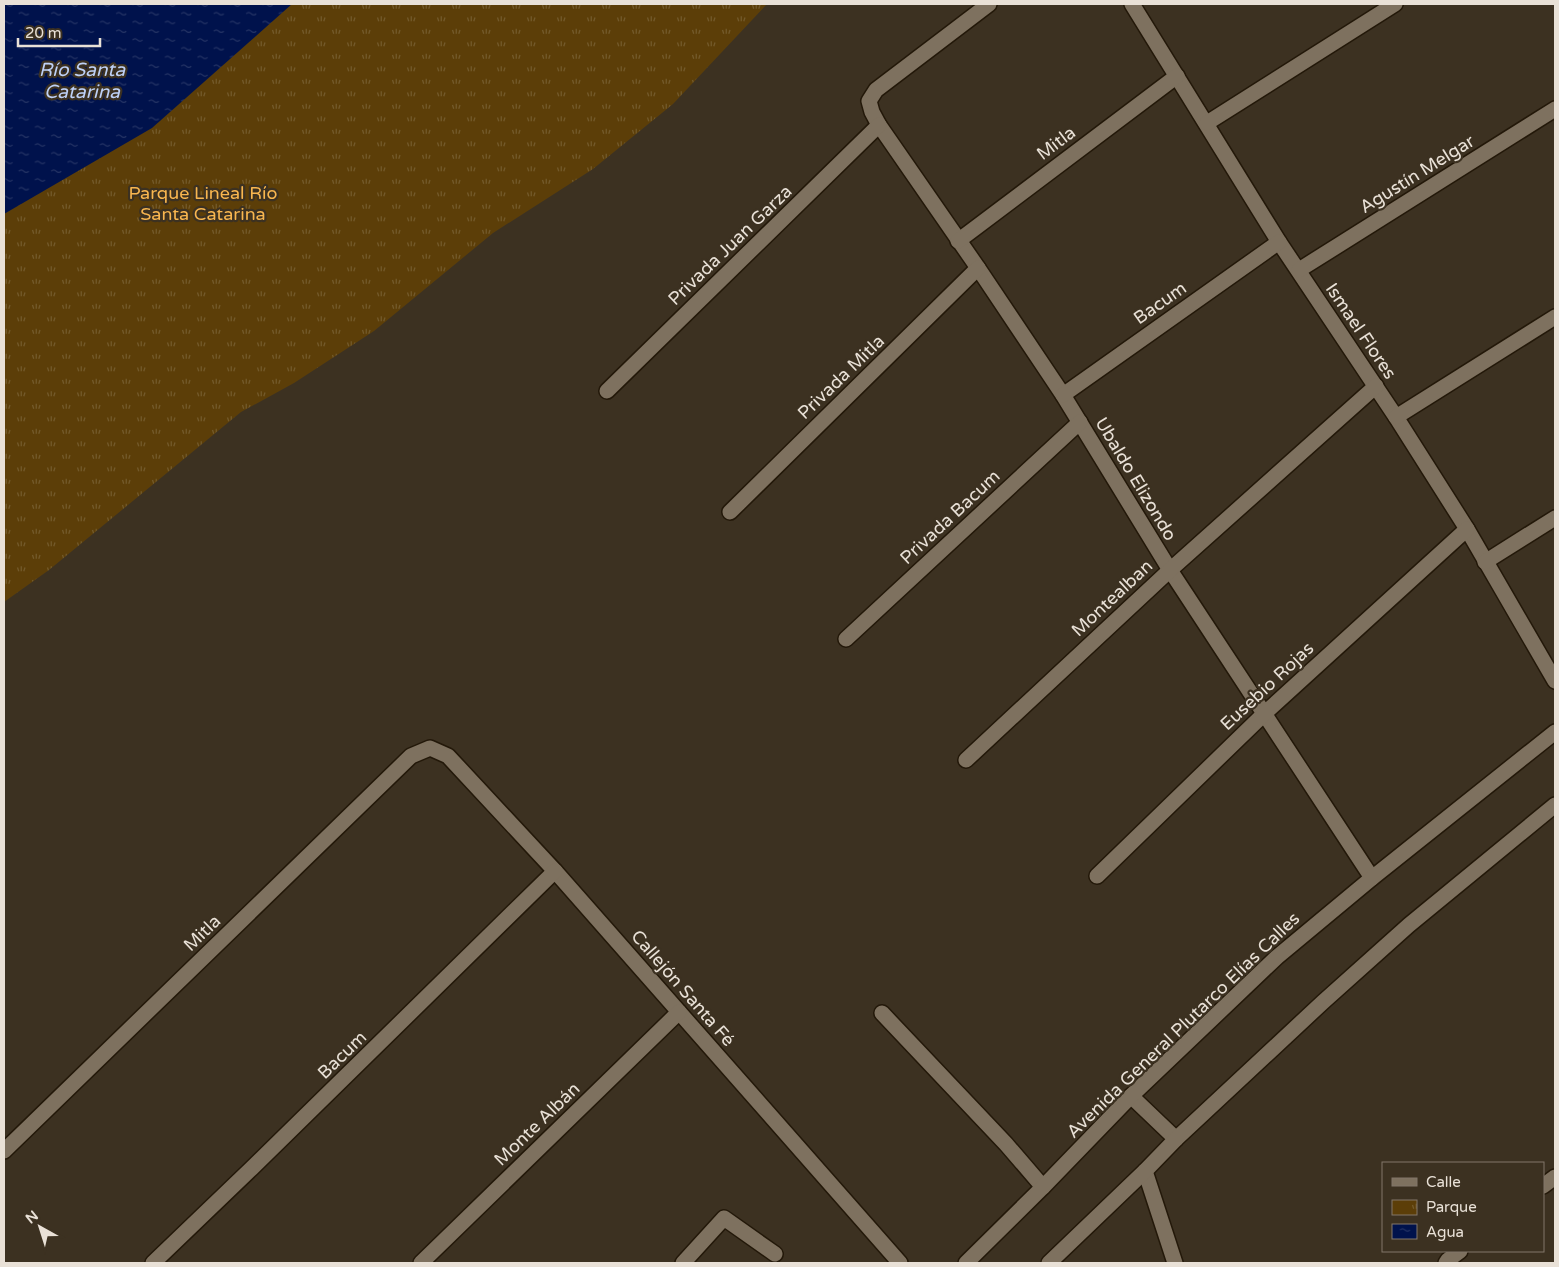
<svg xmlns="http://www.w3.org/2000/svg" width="1559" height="1267" font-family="'Varela Round',sans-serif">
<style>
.park{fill:url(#park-tufts)}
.water{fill:url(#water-ripples)}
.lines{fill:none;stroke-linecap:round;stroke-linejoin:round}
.minor-casing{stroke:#231809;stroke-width:18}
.minor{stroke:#7e715f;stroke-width:15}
.labels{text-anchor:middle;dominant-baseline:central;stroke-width:4.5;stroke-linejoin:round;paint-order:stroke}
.street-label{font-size:18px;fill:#e9e1d7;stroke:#3c3121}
.park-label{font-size:18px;fill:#f8b64f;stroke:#3c3121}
.water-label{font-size:19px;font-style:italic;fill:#bed1f7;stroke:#3c3121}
</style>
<defs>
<pattern id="park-tufts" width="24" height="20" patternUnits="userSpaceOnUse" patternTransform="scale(1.25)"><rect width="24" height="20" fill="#5c3e08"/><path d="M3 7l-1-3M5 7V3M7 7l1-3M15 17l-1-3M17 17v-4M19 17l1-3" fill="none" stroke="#735a2b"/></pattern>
<pattern id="water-ripples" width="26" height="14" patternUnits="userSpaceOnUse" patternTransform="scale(1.25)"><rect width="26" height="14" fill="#00124c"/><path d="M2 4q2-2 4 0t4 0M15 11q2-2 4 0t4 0" fill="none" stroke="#253465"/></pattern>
</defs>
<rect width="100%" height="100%" fill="#3c3121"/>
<polygon class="park" points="4,4 767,4 673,104 593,169 493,233 374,331 294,383 241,412 49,570 4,602"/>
<polygon class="water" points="4,4 292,4 152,128 4,214"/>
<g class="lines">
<g class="minor-casing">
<g id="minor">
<polyline points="989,4 876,90 869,101 872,112 879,125 978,268 1063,395 1170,570 1372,878"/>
<polyline points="1132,4 1279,242 1396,417 1467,529 1555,681"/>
<polyline points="1207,123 1395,4"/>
<polyline points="958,241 1177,76"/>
<polyline points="1299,270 1555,109"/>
<polyline points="607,391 879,125"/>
<polyline points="1063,395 1279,242"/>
<polyline points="1396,417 1555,317"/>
<polyline points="730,512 978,268"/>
<polyline points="1485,562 1555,518"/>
<polyline points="846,639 1080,422"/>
<polyline points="966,760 1170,570 1376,386"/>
<polyline points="1097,876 1265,713 1467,529"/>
<polyline points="882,1013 1006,1144 1043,1187"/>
<polyline points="1131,1096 1176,1139"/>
<polyline points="4,1151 411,756 430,748 448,756 555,871 900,1263"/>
<polyline points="1145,1171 1175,1263"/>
<polyline points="1543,1186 1555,1177"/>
<polyline points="153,1263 252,1168 555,871"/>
<polyline points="421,1263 679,1012"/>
<polyline points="683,1263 724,1218 775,1254"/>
<polyline points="966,1263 1043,1187 1131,1096 1277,957 1372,878 1555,732"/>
<polyline points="1049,1263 1145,1171 1176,1139 1323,1002 1409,925 1555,805"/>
<polyline points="1446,1263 1448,1260 1460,1251"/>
</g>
</g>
<use href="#minor" class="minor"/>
</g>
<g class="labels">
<g class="street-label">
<text transform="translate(1056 143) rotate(-37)">Mitla</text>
<text transform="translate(1417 174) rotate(-32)">Agustín Melgar</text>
<text transform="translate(730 245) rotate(-44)">Privada Juan Garza</text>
<text transform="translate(1160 303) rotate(-35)">Bacum</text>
<text transform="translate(1361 331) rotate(56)">Ismael Flores</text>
<text transform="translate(841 377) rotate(-44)">Privada Mitla</text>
<text transform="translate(1136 479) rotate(59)">Ubaldo Elizondo</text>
<text transform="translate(950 517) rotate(-43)">Privada Bacum</text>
<text transform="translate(1112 598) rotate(-43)">Montealban</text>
<text transform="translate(1267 686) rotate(-43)">Eusebio Rojas</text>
<text transform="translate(202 933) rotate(-44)">Mitla</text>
<text transform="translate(683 988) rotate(49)">Callejón Santa Fé</text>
<text transform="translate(1183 1025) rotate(-44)">Avenida General Plutarco Elías Calles</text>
<text transform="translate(342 1055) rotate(-44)">Bacum</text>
<text transform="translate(537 1124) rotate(-44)">Monte Albán</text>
</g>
<g class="park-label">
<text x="203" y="193">Parque Lineal Río<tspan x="203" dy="21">Santa Catarina</tspan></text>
</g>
<g class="water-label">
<text x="82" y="70">Río Santa<tspan x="82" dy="22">Catarina</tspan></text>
</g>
</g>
<rect width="1559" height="1267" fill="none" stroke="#e9e1d7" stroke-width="10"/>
<rect x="1382" y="1162" width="162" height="90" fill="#3c3121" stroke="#81776a"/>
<rect x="1392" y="1178" width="25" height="8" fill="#7e715f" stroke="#81776a"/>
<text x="1426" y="1187" font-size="15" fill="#e9e1d7">Calle</text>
<rect x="1392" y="1200" width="25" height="15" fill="url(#park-tufts)" stroke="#81776a"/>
<text x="1426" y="1212" font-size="15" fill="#e9e1d7">Parque</text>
<rect x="1392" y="1224" width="25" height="15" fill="url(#water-ripples)" stroke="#81776a"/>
<text x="1426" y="1237" font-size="15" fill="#e9e1d7">Agua</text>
<g transform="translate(40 1227) rotate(321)" stroke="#3c3121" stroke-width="4" paint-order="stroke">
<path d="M0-4L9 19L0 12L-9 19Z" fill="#e9e1d7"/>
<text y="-8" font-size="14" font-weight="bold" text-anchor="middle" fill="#e9e1d7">N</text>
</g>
<path d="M18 38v8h82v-8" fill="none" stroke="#e9e1d7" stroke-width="2.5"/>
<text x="25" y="38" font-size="15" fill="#e9e1d7" stroke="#3c3121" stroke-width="4" paint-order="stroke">20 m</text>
</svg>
